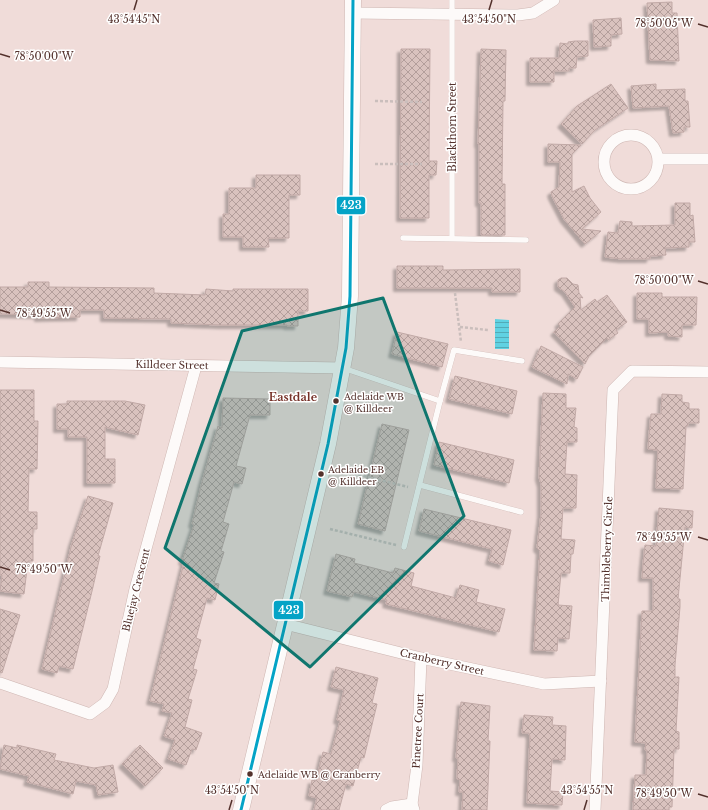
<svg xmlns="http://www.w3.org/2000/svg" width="708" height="810" font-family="'Libre Baskerville',serif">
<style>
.water{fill:url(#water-rules)}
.building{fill:url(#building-cross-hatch);stroke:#c1a9a6;filter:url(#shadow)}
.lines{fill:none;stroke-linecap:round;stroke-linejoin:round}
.lane-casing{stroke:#ceb6b2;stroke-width:6}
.street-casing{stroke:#ceb6b2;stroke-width:12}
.secondary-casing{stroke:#ceb6b2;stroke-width:17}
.path{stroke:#cabebc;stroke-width:2.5;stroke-dasharray:3 2;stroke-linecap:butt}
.lane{stroke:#fdfaf9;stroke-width:5.5}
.street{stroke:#fdfaf9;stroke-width:11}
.secondary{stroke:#fdfaf9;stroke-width:16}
.bus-1-casing{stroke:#fff;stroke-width:6}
.bus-1{stroke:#04a3c6;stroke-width:3}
.marked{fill:#0f766e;fill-opacity:0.2;stroke:#0f766e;stroke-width:3;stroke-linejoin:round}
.ticks{fill:none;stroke:#53312c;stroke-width:1.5}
.bus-dot{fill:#53312c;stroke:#fff;stroke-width:1.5}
.labels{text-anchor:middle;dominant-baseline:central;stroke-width:3;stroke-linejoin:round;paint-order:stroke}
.bus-label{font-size:9px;fill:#53312c;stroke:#fff;text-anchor:start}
.street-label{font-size:10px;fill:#53312c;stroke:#fff}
.neighbourhood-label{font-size:11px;font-weight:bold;fill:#773229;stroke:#fff}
.ticks-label{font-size:10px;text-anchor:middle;fill:#53312c;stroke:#fff;stroke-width:3;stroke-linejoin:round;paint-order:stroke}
.line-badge{stroke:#fff;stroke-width:1.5}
.badge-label{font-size:11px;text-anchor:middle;font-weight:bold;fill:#fff}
</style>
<defs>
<pattern id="water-rules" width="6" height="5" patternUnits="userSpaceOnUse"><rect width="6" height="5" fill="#60d2e2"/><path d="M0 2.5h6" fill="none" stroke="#52abb7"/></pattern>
<pattern id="building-cross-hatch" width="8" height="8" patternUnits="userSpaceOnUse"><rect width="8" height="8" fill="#d9c2be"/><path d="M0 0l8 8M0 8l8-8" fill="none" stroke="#b39e9b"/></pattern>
<filter id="shadow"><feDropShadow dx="-3.5" dy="3.5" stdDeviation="1" flood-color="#0004"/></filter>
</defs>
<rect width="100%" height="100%" fill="#f0dcd9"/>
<polygon class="water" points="495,319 509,320 509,349 495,349"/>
<g class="building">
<polygon points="672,2 672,13 677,13 679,61 650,60 647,3"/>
<polygon points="621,18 622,34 611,35 611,46 594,47 593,20"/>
<polygon points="575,41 588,41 588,56 577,57 576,68 569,68 569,71 554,71 554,82 530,82 530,58 559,58 560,43 568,44 568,42"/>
<polygon points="401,49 430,49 429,161 437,161 436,175 429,175 429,218 400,218"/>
<polygon points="481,49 506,50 505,101 503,101 502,184 505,184 505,235 481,235 481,203 479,203 479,144 478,144"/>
<polygon points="611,84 628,108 595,130 582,144 561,124 577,106"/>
<polygon points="656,84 656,90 685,89 685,101 688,101 690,127 684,127 684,132 673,133 669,106 633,108 631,86"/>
<polygon points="548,144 581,145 572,154 572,192 584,186 590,198 601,212 582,229 601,231 585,244 564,219 552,196 551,192 559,187 560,162 548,162"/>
<polygon points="256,175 300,175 300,195 289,195 289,238 268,238 269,247 243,247 243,237 223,237 223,214 229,214 229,188 256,188"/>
<polygon points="675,203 690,203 690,216 693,215 695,242 689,242 689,247 665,248 666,255 650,256 650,259 622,259 605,257 608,232 618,233 620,221 632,222 632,226 675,225"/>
<polygon points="397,266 443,266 443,270 520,269 520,292 492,292 492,288 397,288"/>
<polygon points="561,278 567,278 573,284 578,285 579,293 583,298 580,297 581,310 595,299 597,302 607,295 627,322 616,330 618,333 608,340 607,338 589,356 585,364 554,332 560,326 558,324 575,307 565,292 558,287 558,280"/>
<polygon points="28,282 49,282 49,287 154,288 154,293 205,295 206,289 233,291 233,289 308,289 308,311 298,311 298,326 287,326 287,325 221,325 171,323 171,319 104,318 104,310 80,310 80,317 38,318 38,315 0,314 0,287 28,287"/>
<polygon points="637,293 662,293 662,297 697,297 696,325 682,325 682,337 668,336 668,332 649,333 649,319 637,319"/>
<polygon points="397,332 448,344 442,367 392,354"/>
<polygon points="541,346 583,367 577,379 568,374 567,384 532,367"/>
<polygon points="455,376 517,391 512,414 449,399"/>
<polygon points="0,390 34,390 34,421 38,421 37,469 29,469 28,512 37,512 37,529 33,529 33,561 28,561 24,594 0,591 2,575 0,575"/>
<polygon points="543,393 566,394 566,408 576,408 574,427 577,428 577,442 567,442 565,474 577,475 576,508 563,508 561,539 575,540 573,554 571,554 570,573 561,573 558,605 572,606 569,639 558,638 557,651 534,650 540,551 537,548 541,514 541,484 539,477"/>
<polygon points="662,394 682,395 682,402 689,403 689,409 699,409 699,423 688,423 688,426 686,426 683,489 656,488 658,450 648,449 649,435 651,414 661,414"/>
<polygon points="223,398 270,399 270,415 250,415 236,466 246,468 242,484 234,482 223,522 229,524 221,551 224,552 214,583 219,584 215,600 207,598 196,638 201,640 193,669 197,670 188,699 192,700 185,727 202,733 196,750 192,749 186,765 168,759 175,740 164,736 172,713 162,711 164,704 150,701 184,562 182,561 194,525 192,524 202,482 218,426 222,428"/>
<polygon points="67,401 125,401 145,405 138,435 105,427 105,459 115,459 115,483 87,483 87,437 68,437 68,429 57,429 57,404 67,404"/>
<polygon points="382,424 409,430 385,531 358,524"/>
<polygon points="439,442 514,460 509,483 434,465"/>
<polygon points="88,496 113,503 98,556 100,556 93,587 73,669 59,666 57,673 42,669 72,543"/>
<polygon points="659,508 693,511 692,528 685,527 678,599 680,599 680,607 675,665 675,677 679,677 676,731 679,732 679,749 674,749 672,807 669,807 669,810 633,810 635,775 646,775 647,750 645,750 646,743 635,742 642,611 653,611 653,578 642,578 643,564 645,545 656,546"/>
<polygon points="424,509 511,530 503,565 489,561 492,549 419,531"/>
<polygon points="336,554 355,559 354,563 393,573 395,568 414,573 411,586 456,598 460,585 479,590 476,602 505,609 499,632 386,604 387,600 354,592 352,597 327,591"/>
<polygon points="0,609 20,615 2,673 0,672"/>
<polygon points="336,667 378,678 372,703 377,704 364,758 361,757 353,786 346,784 339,810 314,810 317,798 309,796 312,780 316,781 323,752 331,754 340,721 337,720 344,690 331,687"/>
<polygon points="461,702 490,706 488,741 490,741 487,810 462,810 463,792 459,792 460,780 457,779 458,758 456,758"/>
<polygon points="524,715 553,717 552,725 566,726 565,760 552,759 550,791 563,792 562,805 527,803 530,737 529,733 522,733"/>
<polygon points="4,745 17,748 17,745 56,754 54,760 94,768 113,765 118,792 98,795 96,785 76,781 73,794 27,782 29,776 0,769"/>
<polygon points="140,745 163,768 145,786 122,764"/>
</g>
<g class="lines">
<g class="lane-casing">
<g id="lane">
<polyline points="403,238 526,240"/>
<polyline points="452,238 452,0"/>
<polyline points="343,368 440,401 404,547"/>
<polyline points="440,401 454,350 522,361"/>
<polyline points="420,485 521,512"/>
</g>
</g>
<g class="street-casing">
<g id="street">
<polyline points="353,13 518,15 533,13 554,0"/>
<circle cx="631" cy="162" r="27"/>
<polyline points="659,159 708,159"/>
<polyline points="0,362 343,368"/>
<polyline points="285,624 421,658 544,684 601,681"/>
<polyline points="0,683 90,714 105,703 113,689 135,589 196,366"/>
<polyline points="412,804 417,765 421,658"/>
<polyline points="386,810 392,807 412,804 414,810"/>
<polyline points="595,810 613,390 632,371 708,372"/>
</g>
</g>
<g class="secondary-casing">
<polyline id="secondary" points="241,810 328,444 346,348 350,296 353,0"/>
</g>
<g class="path">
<polyline points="375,101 422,102"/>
<polyline points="375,164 422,164"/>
<polyline points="455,293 461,342"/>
<polyline points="460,327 488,330"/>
<polyline points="344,471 408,487"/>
<polyline points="330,529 396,545"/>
</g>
<use href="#lane" class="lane"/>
<use href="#street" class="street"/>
<use href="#secondary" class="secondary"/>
<g class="bus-1-casing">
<polyline id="bus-1" points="241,810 328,444 346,348 350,296 353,0"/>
</g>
<use href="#bus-1" class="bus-1"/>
</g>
<path class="marked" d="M383,298L464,516L310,667L165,548L242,331Z"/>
<path class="ticks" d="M134,10L137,0M489,10L492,0M698,24L708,27M0,54L10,57M698,281L708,284M0,310L10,313M698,537L708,540M0,567L10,570M698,794L708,797M229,810L232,800M584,810L587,800"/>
<g class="bus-dot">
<circle cx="336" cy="401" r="3.5"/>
<circle cx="321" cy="474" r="3.5"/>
<circle cx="250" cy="774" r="3.5"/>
</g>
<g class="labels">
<g class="bus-label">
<text x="344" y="396">Adelaide WB<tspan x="344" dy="12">@ Killdeer</tspan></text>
<text x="328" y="469">Adelaide EB<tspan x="328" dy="12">@ Killdeer</tspan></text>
<text x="258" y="774">Adelaide WB @ Cranberry</text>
</g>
<g class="street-label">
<text transform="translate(452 127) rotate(-90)">Blackthorn Street</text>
<text transform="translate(172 365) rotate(1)">Killdeer Street</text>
<text transform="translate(607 549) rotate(-88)">Thimbleberry Circle</text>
<text transform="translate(136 590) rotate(-76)">Bluejay Crescent</text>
<text transform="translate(442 662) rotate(13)">Cranberry Street</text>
<text transform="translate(418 731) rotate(-87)">Pinetree Court</text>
</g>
<g class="neighbourhood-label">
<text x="293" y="397">Eastdale</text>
</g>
</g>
<g class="ticks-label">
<text x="134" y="23">43°54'45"N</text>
<text x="489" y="23">43°54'50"N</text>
<text x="664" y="27">78°50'05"W</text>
<text x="44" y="60">78°50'00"W</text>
<text x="664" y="284">78°50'00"W</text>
<text x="44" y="317">78°49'55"W</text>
<text x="664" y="541">78°49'55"W</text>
<text x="44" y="573">78°49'50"W</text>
<text x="232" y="794">43°54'50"N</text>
<text x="587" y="794">43°54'55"N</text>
<text x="664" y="797">78°49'50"W</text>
</g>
<g class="line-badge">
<rect x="336" y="196" width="30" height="19" rx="4" fill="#04a3c6"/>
<rect x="273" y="600" width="31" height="20" rx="4" fill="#04a3c6"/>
</g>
<g class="badge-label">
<text x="351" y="209">423</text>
<text x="289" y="614">423</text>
</g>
</svg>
